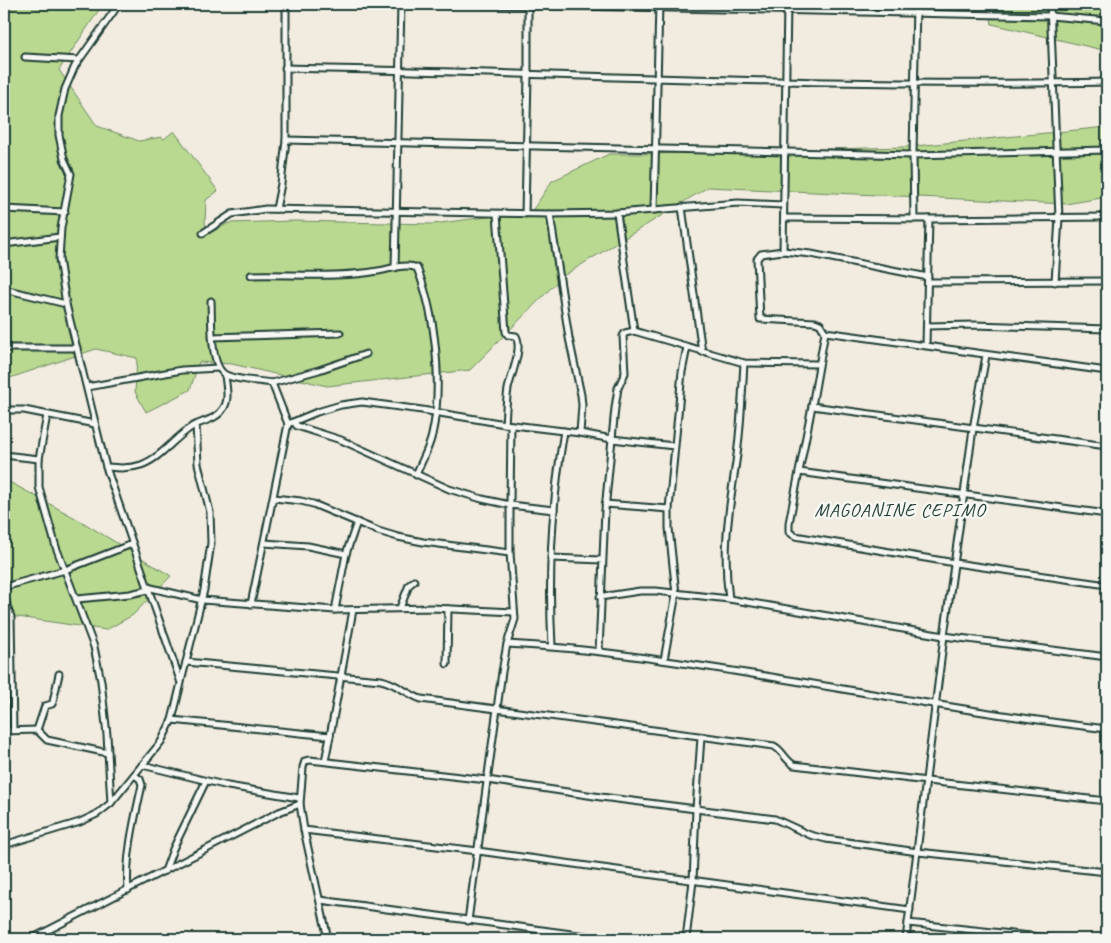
<svg xmlns="http://www.w3.org/2000/svg" width="1111" height="943" font-family="Caveat,sans-serif">
<style>
.green{fill:#b9d890;stroke:#6c8a62}
.lines{fill:none;stroke-linecap:round;stroke-linejoin:round}
.street-casing{stroke:#1f3d34;stroke-width:9}
.street{stroke:#f6f6f2;stroke-width:5}
.labels{text-anchor:middle;dominant-baseline:central;stroke-width:5;stroke-linejoin:round;paint-order:stroke}
.neighbourhood-label{font-size:19px;letter-spacing:1px;fill:#1f3d34;stroke:#f6f6f2}
</style>
<rect width="100%" height="100%" fill="#f2ebdf"/>
<filter id="ink" filterUnits="userSpaceOnUse"><feTurbulence type="fractalNoise" baseFrequency=".02" numOctaves="2"/><feDisplacementMap in="SourceGraphic" scale="10" xChannelSelector="R" yChannelSelector="G"/><feConvolveMatrix kernelMatrix="1 2 1 2 8 2 1 2 1" color-interpolation-filters="sRGB"/></filter>
<g filter="url(#ink)">
<g class="green">
<polygon points="4,4 103,4 59,70 97,126 139,141 161,137 164,139 174,131 218,191 206,200 205,223 208,234 229,223 295,221 433,224 509,214 530,214 552,181 609,154 647,154 905,147 1107,127 1107,197 1066,204 708,187 563,276 470,370 327,386 232,364 199,362 190,390 146,412 135,392 137,358 96,349 4,380"/>
<polygon points="989,4 1107,4 1107,51 992,24"/>
<polygon points="4,479 79,520 171,576 133,615 106,630 4,615"/>
</g>
<g class="lines">
<g class="street-casing">
<g id="street">
<polyline points="480,4 1050,16 1107,21"/>
<polyline points="1050,4 1059,218 1055,282"/>
<polyline points="25,57 79,60"/>
<path d="M285,68C559,73 833,88 1107,82"/>
<polyline points="286,140 913,155 1107,150"/>
<polyline points="682,207 702,352"/>
<polyline points="4,209 65,212"/>
<polyline points="276,209 281,184 286,140 286,4"/>
<polyline points="654,210 659,4"/>
<polyline points="617,213 634,331 744,363 818,364"/>
<path d="M497,214L506,332L508,335L516,336C523,348 511,375 508,389C506,401 506,412 505,424"/>
<polyline points="525,214 528,75 528,4"/>
<polyline points="784,218 929,219 1107,217"/>
<polyline points="914,219 913,155 916,4"/>
<polyline points="203,233 232,214 266,209 550,214 617,213 738,203 783,205"/>
<polyline points="4,244 60,237"/>
<polyline points="783,251 787,4"/>
<polyline points="395,268 401,4"/>
<path d="M251,275C291,274 340,278 378,271C390,269 406,263 417,268C436,315 443,386 432,435C429,449 421,462 416,475"/>
<polyline points="928,277 811,254 783,251 761,254 757,259 760,319 815,322 820,324 825,332 812,406 789,523 789,532 795,536 955,563 1107,585"/>
<polyline points="928,282 1107,281"/>
<polyline points="4,289 66,304"/>
<path d="M211,301C212,317 209,367 226,375C235,380 260,381 272,383L288,424L251,604"/>
<polyline points="927,326 974,325 1107,329"/>
<polyline points="825,332 1107,371"/>
<polyline points="212,337 340,333"/>
<polyline points="926,345 929,219"/>
<polyline points="4,348 77,348"/>
<polyline points="272,383 319,370 366,354"/>
<polyline points="87,387 182,370 218,368"/>
<polyline points="812,406 1107,446"/>
<polyline points="4,410 24,410 95,424"/>
<polyline points="47,415 39,459 39,487 56,547 94,647 101,681 107,735 111,803"/>
<polyline points="294,422 297,426 341,440 449,489 482,499 510,505 511,425"/>
<polyline points="288,424 317,412 341,405 362,402 422,410 505,424 580,433 582,405 581,395 569,338 550,214"/>
<polyline points="580,433 612,439 674,446"/>
<polyline points="4,455 39,459"/>
<path d="M106,467C118,468 129,469 141,465C161,458 175,437 193,426C203,421 217,419 223,409C230,400 226,386 225,375"/>
<polyline points="799,472 1107,514"/>
<polyline points="274,498 301,501 313,504 378,531 398,537 423,542 510,553"/>
<polyline points="605,504 669,509"/>
<polyline points="264,543 308,546 346,554 357,522"/>
<polyline points="551,558 602,560"/>
<polyline points="4,587 65,570 132,544"/>
<polyline points="147,587 202,600 335,610 432,608 514,612"/>
<polyline points="4,596 11,617 13,730"/>
<polyline points="600,597 640,591 656,591 729,599 944,636 1107,657"/>
<polyline points="77,599 130,594 148,590"/>
<path d="M729,599C722,550 729,511 736,462C741,429 742,396 744,363"/>
<polyline points="400,608 409,585 414,581"/>
<polyline points="335,610 346,554"/>
<path d="M507,644C590,648 670,661 752,674C870,693 988,715 1107,729"/>
<path d="M552,646C548,574 552,502 564,431"/>
<polyline points="599,651 605,510 615,408 618,388 625,373 623,336 625,333 634,331"/>
<polyline points="664,660 676,594 669,528 669,509 682,372 687,347"/>
<path d="M186,662L381,680C396,683 407,694 421,699L774,746C783,751 785,760 794,765L927,781L1107,801"/>
<polyline points="447,664 448,609"/>
<polyline points="181,682 204,590 211,543 210,512 198,464 196,425"/>
<polyline points="172,720 330,736 353,610"/>
<polyline points="37,730 45,706 52,704 53,702 59,674"/>
<polyline points="4,731 37,730 47,740 108,753"/>
<polyline points="325,761 330,736"/>
<polyline points="142,765 228,786 299,798"/>
<polyline points="304,830 478,851 910,910"/>
<polyline points="4,845 80,822 97,814 111,803 161,742 172,720 181,683 106,467 66,304 59,259 61,228 71,174 64,159 59,135 59,116 65,89 75,66 119,4"/>
<polyline points="165,871 173,849 206,781"/>
<path d="M128,890C125,857 135,817 142,785L140,779L134,775"/>
<polyline points="320,900 608,939"/>
<polyline points="468,921 502,672 507,644 515,619 510,553 510,505 554,510"/>
<polyline points="908,923 1058,939"/>
<polyline points="31,939 279,812 300,804"/>
<polyline points="328,939 304,830 300,804 303,767 305,761 310,760 487,780 601,797 775,819 810,835 826,839 918,852 1107,872"/>
<polyline points="686,939 693,881 696,809 701,737"/>
<polyline points="906,939 944,636 973,429 986,355"/>
</g>
</g>
<use href="#street" class="street"/>
</g>
</g>
<g class="labels">
<g class="neighbourhood-label">
<text x="900" y="510">MAGOANINE CEPIMO</text>
</g>
</g>
<rect width="1111" height="943" fill="none" stroke="#f6f6f2" stroke-width="20"/>
<rect x="10" y="10" width="1091" height="923" fill="none" stroke="#1f3d34" stroke-width="2" filter="url(#ink)"/>
</svg>
